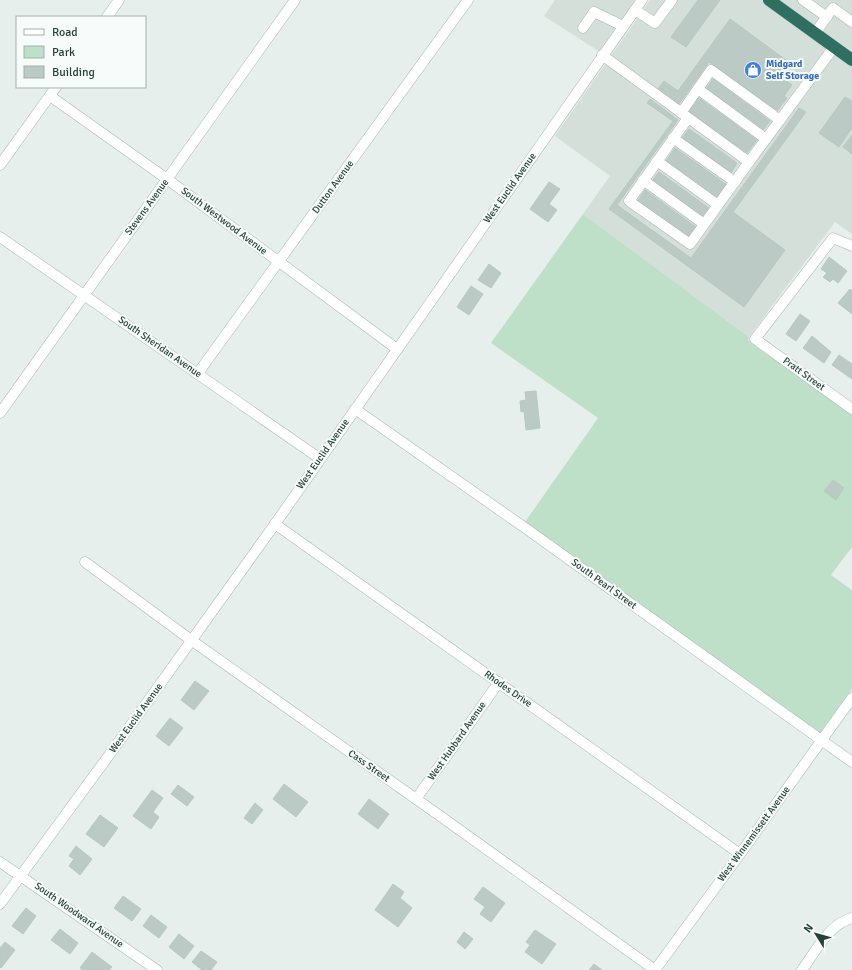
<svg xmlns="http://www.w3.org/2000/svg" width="852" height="970" font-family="Signika,sans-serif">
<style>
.built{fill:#d4dfda}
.green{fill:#bfe0c8}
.building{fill:#bbcac4;stroke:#b8c9c2}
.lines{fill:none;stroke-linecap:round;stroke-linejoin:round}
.minor-casing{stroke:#a8b8b2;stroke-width:11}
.highway-casing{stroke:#c2cac8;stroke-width:13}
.minor{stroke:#fff;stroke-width:10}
.highway{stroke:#2f6f62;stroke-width:12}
.labels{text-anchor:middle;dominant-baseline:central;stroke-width:4;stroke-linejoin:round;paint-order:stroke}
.shop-label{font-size:10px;font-weight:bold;fill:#366cbe;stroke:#f7fbf9;text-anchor:start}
.street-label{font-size:10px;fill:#24423a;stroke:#f7fbf9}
</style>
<rect width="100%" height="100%" fill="#e6efeb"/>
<g class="built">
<polygon points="555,0 637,0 600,52 544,16"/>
<polygon points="650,0 761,0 852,66 852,234 835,222 749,337 583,214 610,176 555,136"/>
<polygon points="777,0 852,0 852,54"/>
</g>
<polygon class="green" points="583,214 749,337 748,340 852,415 852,547 831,575 852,590 852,689 820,733 525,522 598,418 491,343"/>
<g class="building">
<polygon points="698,0 720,0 686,47 671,37"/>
<polygon points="730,19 790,63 781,77 792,85 784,96 787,98 777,111 709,62 679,104 658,89 664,81 678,91"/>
<polygon points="713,79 770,121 763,130 706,89"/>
<polygon points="845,97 852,101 852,128 839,147 819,133"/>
<polygon points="699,98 757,140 747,153 689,112"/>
<polygon points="650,99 678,120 617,205 691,258 799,108 806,112 733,212 785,250 744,307 609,209 673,121 647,103"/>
<polygon points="689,129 737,163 731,173 682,138"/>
<polygon points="852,135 852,154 843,147"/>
<polygon points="675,148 727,185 717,198 666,161"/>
<polygon points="659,172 710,209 703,218 652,181"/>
<polygon points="549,182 560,189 549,204 557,210 548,222 530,209"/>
<polygon points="645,190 696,227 688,239 637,202"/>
<polygon points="829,257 847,271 838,283 833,279 830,282 823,277 827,273 821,269"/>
<polygon points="489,264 501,273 491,288 478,280"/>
<polygon points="471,286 483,294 469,315 457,307"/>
<polygon points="850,289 852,291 852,314 838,303"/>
<polygon points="800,314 810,321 796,341 786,334"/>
<polygon points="812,336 831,352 824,363 803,348"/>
<polygon points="839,355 852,364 852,379 832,365"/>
<polygon points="536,391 540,428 526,430 524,411 521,412 520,401 526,400 525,392"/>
<polygon points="833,480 844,488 836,500 824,491"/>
<polygon points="195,681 209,691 194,710 181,700"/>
<polygon points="170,718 183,728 169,746 156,736"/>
<polygon points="284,784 308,802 296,817 273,799"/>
<polygon points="178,785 194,797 187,806 171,794"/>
<polygon points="152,790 163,798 153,812 159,817 151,829 133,816"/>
<polygon points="369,799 389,814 378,829 358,814"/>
<polygon points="255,803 263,810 252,824 244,818"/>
<polygon points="100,815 118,828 104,847 86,834"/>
<polygon points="76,846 92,859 80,875 69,866 74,859 69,856"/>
<polygon points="393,884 404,892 400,898 412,908 398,927 375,910"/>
<polygon points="483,887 505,903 491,922 480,914 485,907 474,899"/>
<polygon points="123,896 141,909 132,921 114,908"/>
<polygon points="26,908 36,916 23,934 12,926"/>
<polygon points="151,915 167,927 159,938 143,926"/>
<polygon points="60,929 78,943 70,954 51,940"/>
<polygon points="535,930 556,944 542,964 525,952 530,945 526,942"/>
<polygon points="464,932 473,939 465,949 457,942"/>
<polygon points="179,934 194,946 184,959 169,947"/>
<polygon points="5,942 15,950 1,968 0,967 0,948"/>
<polygon points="201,951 217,962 211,970 202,970 192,962"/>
<polygon points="92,952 112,967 109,970 83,970 80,968"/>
<polygon points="594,964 602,970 589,970"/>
</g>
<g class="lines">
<g class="minor-casing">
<g id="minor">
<polyline points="803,0 827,17"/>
<polyline points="635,10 655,23 672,0"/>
<polyline points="107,17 119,0"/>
<polyline points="583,28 594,12 623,26"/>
<polyline points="815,33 833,8 852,22"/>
<polyline points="602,55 749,162 834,47"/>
<polyline points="698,89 766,139"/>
<polyline points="50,96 167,179 397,349"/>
<polyline points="681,113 711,70 780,120"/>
<polyline points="688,118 629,201 690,244 749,162"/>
<polyline points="673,138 735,182"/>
<polyline points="657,161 718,205"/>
<polyline points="0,165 56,87"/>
<polyline points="643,180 704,224"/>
<polyline points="0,237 319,458"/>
<polyline points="852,246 833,238 755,339 852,409"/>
<polyline points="198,373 468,0"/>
<polyline points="355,409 521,525 852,762"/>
<polyline points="0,413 295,0"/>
<polyline points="275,524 740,854"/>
<polyline points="85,562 191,640 443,818 655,970"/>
<polyline points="416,799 499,682"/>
<polyline points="0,862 157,970"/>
<polyline points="0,904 115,747 275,524 642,0"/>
<polyline points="655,970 740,854 852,698"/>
<path d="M802,970C815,952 830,923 852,918"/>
</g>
</g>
<g class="highway-casing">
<polyline id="highway" points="769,0 852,60"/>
</g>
<use href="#minor" class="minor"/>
<use href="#highway" class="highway"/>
</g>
<defs>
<g id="shop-disc" transform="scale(0.9)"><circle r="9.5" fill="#3f7fe0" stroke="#f7fbf9"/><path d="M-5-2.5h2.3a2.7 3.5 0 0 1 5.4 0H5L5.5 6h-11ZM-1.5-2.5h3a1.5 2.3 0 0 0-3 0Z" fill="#fff"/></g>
</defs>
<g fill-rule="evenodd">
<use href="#shop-disc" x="753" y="70"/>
</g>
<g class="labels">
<g class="shop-label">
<text x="766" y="64">Midgard<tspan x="766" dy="12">Self Storage</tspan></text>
</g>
<g class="street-label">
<text transform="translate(333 187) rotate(-54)">Dutton Avenue</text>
<text transform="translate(510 188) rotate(-55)">West Euclid Avenue</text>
<text transform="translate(147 207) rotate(-54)">Stevens Avenue</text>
<text transform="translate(224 221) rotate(37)">South Westwood Avenue</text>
<text transform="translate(160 347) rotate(35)">South Sheridan Avenue</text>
<text transform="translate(804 374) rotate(36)">Pratt Street</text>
<text transform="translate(323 454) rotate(-55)">West Euclid Avenue</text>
<text transform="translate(604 584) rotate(36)">South Pearl Street</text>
<text transform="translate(508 689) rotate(35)">Rhodes Drive</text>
<text transform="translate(136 718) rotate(-54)">West Euclid Avenue</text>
<text transform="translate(457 741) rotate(-55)">West Hubbard Avenue</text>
<text transform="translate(369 766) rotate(35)">Cass Street</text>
<text transform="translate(754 834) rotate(-54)">West Winnemissett Avenue</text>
<text transform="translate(79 915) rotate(35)">South Woodward Avenue</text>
</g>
</g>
<rect x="16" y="16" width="130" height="72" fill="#f7fbf9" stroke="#a3b1ad"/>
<rect x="24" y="29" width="20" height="6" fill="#ffffff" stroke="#a3b1ad"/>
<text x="52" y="36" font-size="12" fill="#24423a">Road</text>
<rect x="24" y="46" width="20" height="12" fill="#bfe0c8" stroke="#a3b1ad"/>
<text x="52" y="56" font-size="12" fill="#24423a">Park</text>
<rect x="24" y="66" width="20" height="12" fill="#bbcac4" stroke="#a3b1ad"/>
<text x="52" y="76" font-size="12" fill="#24423a">Building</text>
<g transform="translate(816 934) rotate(307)" stroke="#f7fbf9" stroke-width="3" paint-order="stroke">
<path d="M0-3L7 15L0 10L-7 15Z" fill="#24423a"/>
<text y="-6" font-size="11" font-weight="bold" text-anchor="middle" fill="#24423a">N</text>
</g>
</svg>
